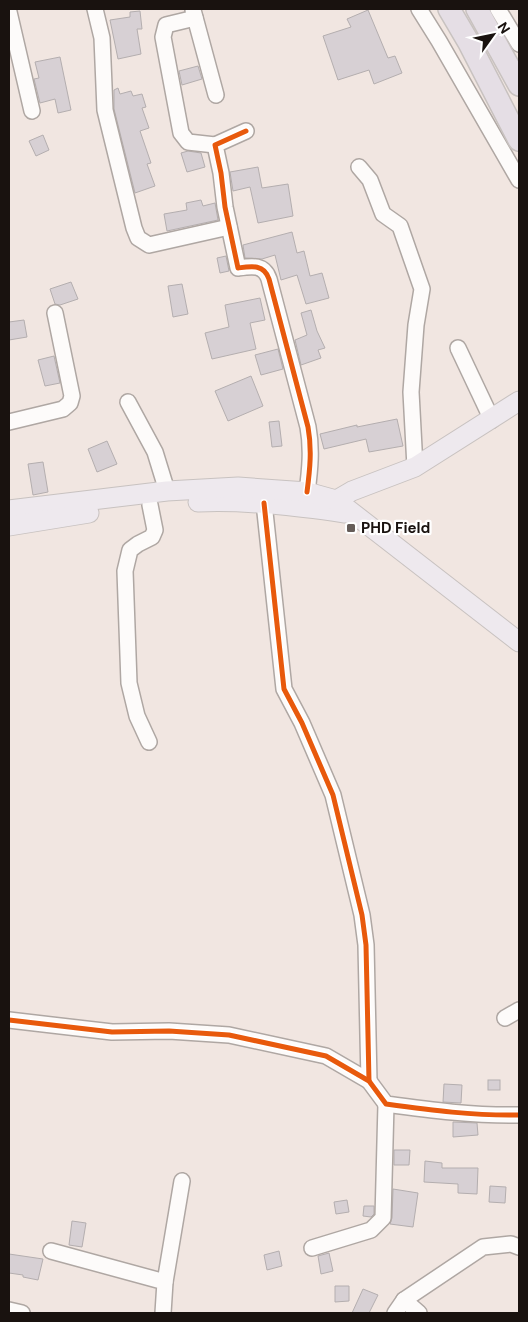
<svg xmlns="http://www.w3.org/2000/svg" width="528" height="1322" font-family="'DM Sans',sans-serif">
<style>
.building{fill:#d7d0d4;stroke:#b4aeaf}
.lines{fill:none;stroke-linecap:round;stroke-linejoin:round}
.minor-casing{stroke:#afa7a3;stroke-width:18}
.major-casing{stroke:#c8c2c0;stroke-width:21}
.highway-casing{stroke:#c8c2c0;stroke-width:24}
.minor{stroke:#fdfbfa;stroke-width:15}
.major{stroke:#eee9ee;stroke-width:19}
.highway{stroke:#e5dee5;stroke-width:21}
.cycleway-casing{stroke:#fff;stroke-width:8}
.cycleway{stroke:#e8590c;stroke-width:5}
.poi-dot{fill:#655c58;stroke:#fff;stroke-width:2}
.labels{text-anchor:middle;dominant-baseline:central;stroke-width:4.5;stroke-linejoin:round;paint-order:stroke}
.poi-label{font-size:15px;font-weight:bold;fill:#19120f;stroke:#fff;text-anchor:start}
</style>
<rect width="100%" height="100%" fill="#f1e6e1"/>
<g class="building">
<polygon points="368,10 388,58 395,56 402,73 374,84 369,70 338,80 323,36 351,27 347,19"/>
<polygon points="140,11 142,29 137,29 141,54 118,59 110,20 130,17 130,12"/>
<polygon points="60,57 71,110 58,113 55,99 40,103 34,79 39,78 35,62"/>
<polygon points="198,66 202,79 182,85 179,71"/>
<polygon points="118,88 120,94 131,91 133,96 142,94 146,107 142,108 149,128 140,131 151,163 147,164 155,186 135,193 114,109 114,90"/>
<polygon points="43,135 49,150 36,156 29,141"/>
<polygon points="188,151 201,153 205,167 187,172 181,153"/>
<polygon points="258,167 262,188 288,184 293,216 258,223 250,187 233,191 230,172"/>
<polygon points="201,200 203,206 215,203 218,220 167,231 164,214 187,210 186,203"/>
<polygon points="292,232 297,253 304,251 310,276 322,273 329,298 306,304 297,275 281,280 275,255 262,259 245,258 243,245"/>
<polygon points="226,256 229,271 220,273 217,258"/>
<polygon points="71,282 78,299 60,305 55,304 50,289"/>
<polygon points="182,284 188,314 173,317 168,286"/>
<polygon points="260,298 265,320 250,323 256,349 212,359 205,333 229,327 225,305"/>
<polygon points="311,310 317,331 325,348 318,350 321,358 301,365 295,340 307,335 301,313"/>
<polygon points="24,320 27,337 9,340 9,322"/>
<polygon points="278,349 283,369 261,375 255,355"/>
<polygon points="54,356 60,383 45,386 38,360"/>
<polygon points="251,376 263,406 228,421 215,391"/>
<polygon points="397,419 403,446 369,452 366,439 324,449 320,434 357,425 357,427"/>
<polygon points="279,421 282,446 272,447 269,422"/>
<polygon points="107,441 117,464 97,472 88,449"/>
<polygon points="43,462 48,492 33,495 28,464"/>
<rect x="488" y="1080" width="12" height="10"/>
<polygon points="444,1084 462,1085 461,1103 443,1102"/>
<polygon points="453,1122 477,1123 478,1135 453,1137"/>
<polygon points="394,1150 410,1150 409,1165 394,1165"/>
<polygon points="425,1161 442,1163 442,1168 478,1168 477,1194 458,1193 458,1184 424,1182"/>
<polygon points="490,1186 506,1187 505,1203 489,1202"/>
<polygon points="393,1189 418,1193 413,1227 390,1224 392,1218"/>
<polygon points="347,1200 349,1212 336,1214 334,1202"/>
<polygon points="364,1206 374,1206 374,1214 371,1217 363,1216"/>
<polygon points="72,1221 86,1223 82,1247 69,1245"/>
<polygon points="279,1251 282,1266 267,1270 264,1255"/>
<polygon points="329,1253 333,1271 321,1274 318,1256"/>
<polygon points="9,1254 43,1259 38,1280 23,1277 23,1275 9,1273"/>
<polygon points="335,1286 349,1286 349,1301 335,1302"/>
<polygon points="363,1289 378,1295 369,1313 352,1313"/>
</g>
<g class="lines">
<g class="minor-casing">
<g id="minor">
<polyline points="95,9 102,38 105,110 134,228 138,238 149,245 229,227"/>
<polyline points="419,9 439,41 519,180"/>
<polyline points="498,9 519,44"/>
<polyline points="193,10 216,95"/>
<polyline points="9,12 32,111"/>
<polyline points="195,18 166,25 163,37 181,133 188,142 215,145"/>
<path d="M246,131L215,145L221,173L225,207L238,268C252,266 264,264 269,279L308,427C312,449 310,469 307,492"/>
<polyline points="359,167 370,180 383,214 400,226 422,289 416,325 411,392 415,467"/>
<polyline points="458,348 492,420"/>
<polyline points="128,402 155,452 167,491"/>
<polyline points="9,422 63,409 70,403 72,396 55,313"/>
<polyline points="264,503 284,689 302,723 333,795 362,915 366,945 369,1081"/>
<polyline points="149,742 137,716 129,683 125,571 130,550 138,544 152,537 155,530 150,505"/>
<polyline points="505,1018 519,1010"/>
<path d="M9,1020L112,1032L169,1031L229,1035L326,1056L369,1081L386,1104C430,1110 474,1116 519,1115"/>
<polyline points="312,1248 371,1230 383,1218 386,1104"/>
<polyline points="51,1251 165,1282 163,1313"/>
<polyline points="165,1282 182,1181"/>
<polyline points="404,1300 419,1313"/>
<polyline points="9,1310 22,1313"/>
<polyline points="395,1313 404,1300 483,1247 511,1244 519,1247"/>
</g>
</g>
<g class="major-casing">
<g id="major">
<path d="M198,502C248,500 296,506 345,513"/>
<polyline points="328,505 352,491 415,467 519,401"/>
<polyline points="9,510 167,491 238,487 307,492 336,500 519,642"/>
<polyline points="9,526 89,513"/>
</g>
</g>
<g class="highway-casing">
<g id="highway">
<polyline points="449,9 469,43 519,140"/>
<polyline points="477,9 519,85"/>
</g>
</g>
<use href="#minor" class="minor"/>
<use href="#major" class="major"/>
<use href="#highway" class="highway"/>
<g class="cycleway-casing">
<g id="cycleway">
<path d="M246,131L215,145L221,173L225,207L238,268C252,266 264,264 269,279L308,427C312,449 310,469 307,492"/>
<polyline points="264,503 284,689 302,723 333,795 362,915 366,945 369,1081"/>
<path d="M9,1020L112,1032L169,1031L229,1035L326,1056L369,1081L386,1104C430,1110 474,1116 519,1115"/>
</g>
</g>
<use href="#cycleway" class="cycleway"/>
</g>
<rect class="poi-dot" x="346" y="523" width="10" height="10" rx="2.5"/>
<g class="labels">
<g class="poi-label">
<text x="361" y="528">PHD Field</text>
</g>
</g>
<rect width="528" height="1322" fill="none" stroke="#19120f" stroke-width="20"/>
<g transform="translate(493 35) rotate(57)" stroke="#ffffff" stroke-width="4" paint-order="stroke">
<path d="M0-4L9 19L0 12L-9 19Z" fill="#19120f"/>
<text y="-8" font-size="14" font-weight="bold" text-anchor="middle" fill="#19120f">N</text>
</g>
</svg>
